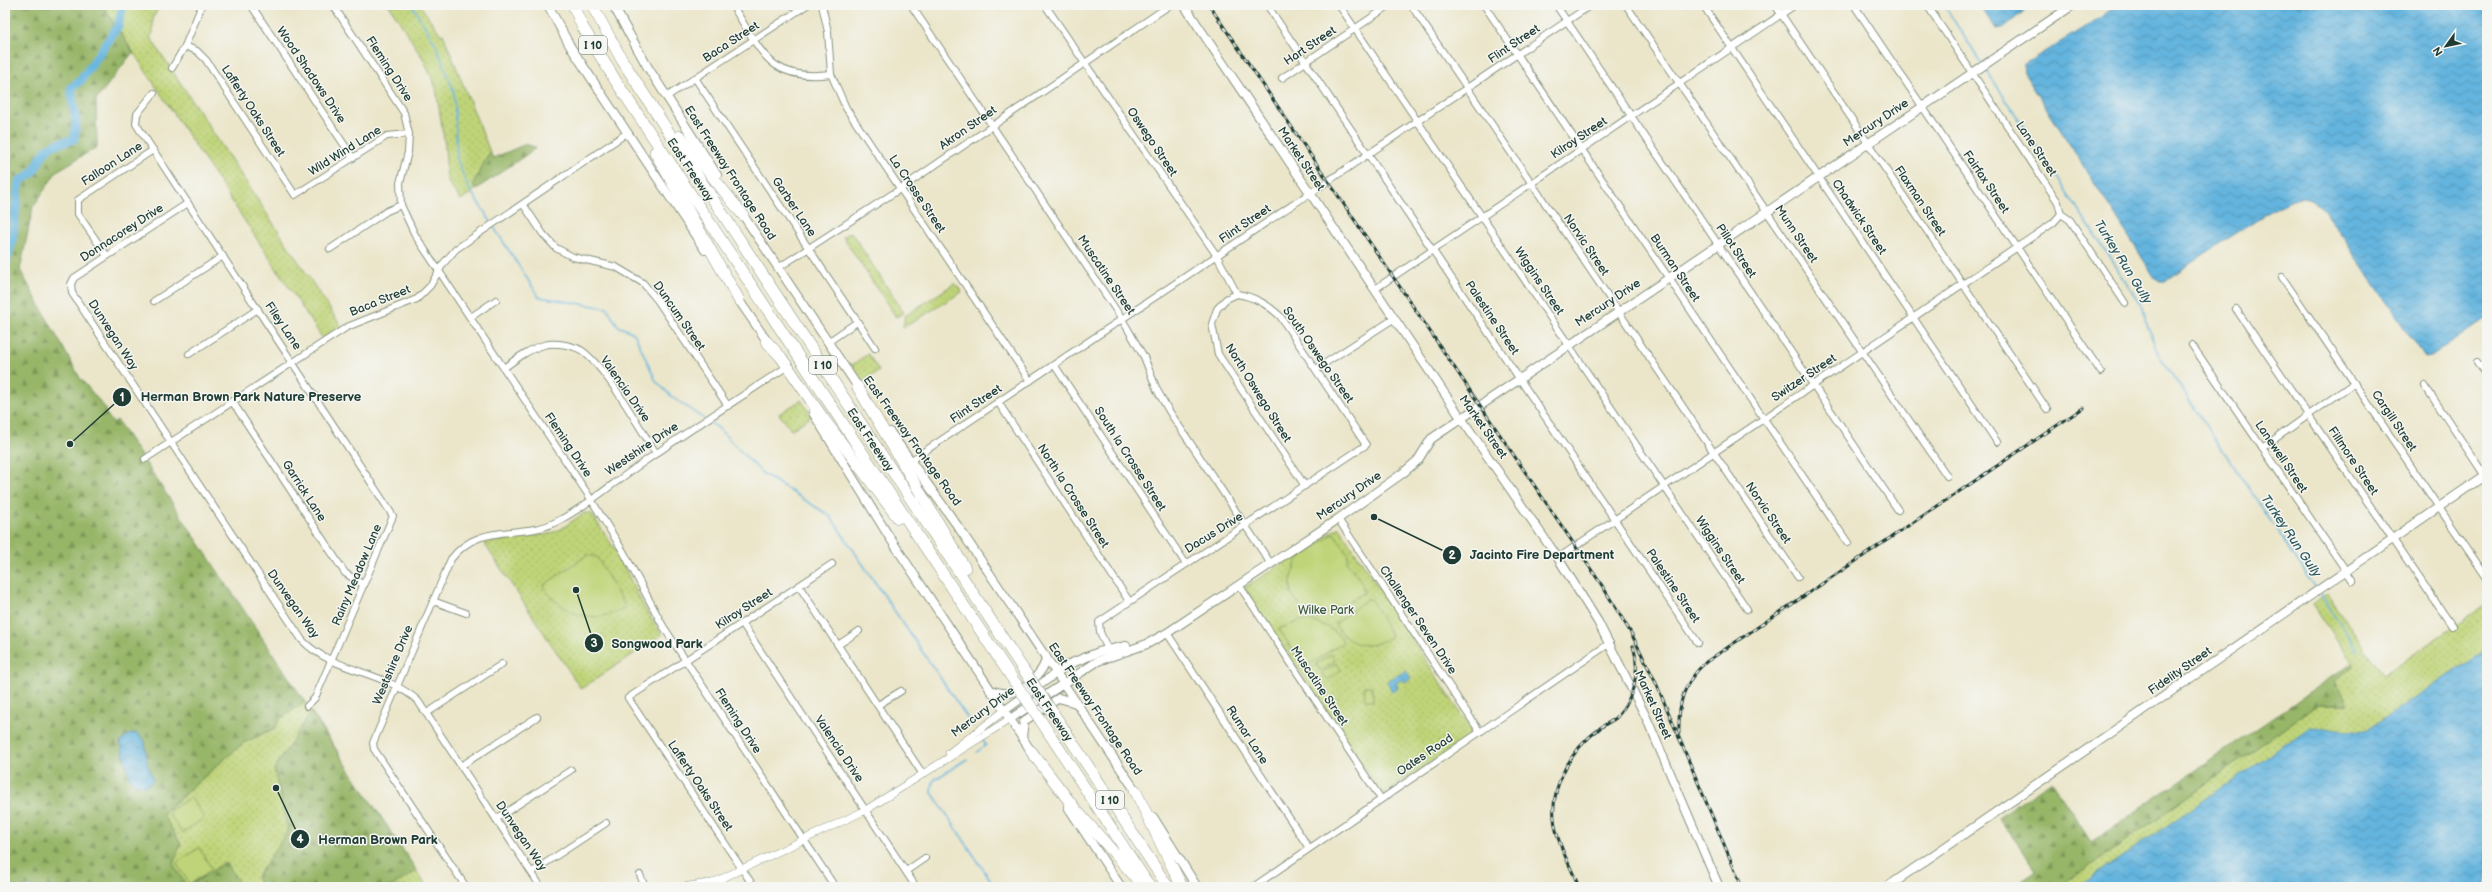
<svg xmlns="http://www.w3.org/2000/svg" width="2492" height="892" font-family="'Balsamiq Sans',sans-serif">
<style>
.grass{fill:url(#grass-dots);stroke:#6f8856}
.forest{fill:url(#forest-firs);stroke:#5b7a4e}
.garden{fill:#bfd478;stroke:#6f8856}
.water{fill:url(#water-waves);stroke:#427889}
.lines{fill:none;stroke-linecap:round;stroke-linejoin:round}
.stream{stroke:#64b4de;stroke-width:1.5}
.river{stroke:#64b4de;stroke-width:9}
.minor-casing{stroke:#85927f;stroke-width:8}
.tertiary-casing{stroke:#85927f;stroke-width:8}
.secondary-casing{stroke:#85927f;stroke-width:10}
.motorway-casing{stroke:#85927f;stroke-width:12}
.minor{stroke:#fff;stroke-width:6}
.tertiary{stroke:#fff;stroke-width:7}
.secondary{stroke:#fff;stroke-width:8}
.motorway{stroke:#fff;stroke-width:11}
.rail-casing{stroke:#1f3d34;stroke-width:3}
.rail{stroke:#f6f6f2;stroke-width:1.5;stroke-dasharray:4.5;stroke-linecap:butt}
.motorway-bridge-casing{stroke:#85927f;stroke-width:12;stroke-linecap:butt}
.motorway-bridge{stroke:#fff;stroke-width:11}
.labels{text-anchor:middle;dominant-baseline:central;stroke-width:3;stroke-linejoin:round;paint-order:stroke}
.shield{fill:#f6f6f2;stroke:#60746d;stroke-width:1}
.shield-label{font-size:11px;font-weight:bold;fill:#1f3d34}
.street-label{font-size:12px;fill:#1f3d34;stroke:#f6f6f2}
.park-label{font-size:12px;fill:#3f5b42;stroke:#f6f6f2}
.water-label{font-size:13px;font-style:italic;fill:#305b5e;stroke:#f6f6f2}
.leader{fill:none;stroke:#1f3d34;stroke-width:1.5}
.callout-dot{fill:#1f3d34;stroke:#f6f6f2;stroke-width:1.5}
.mark-label{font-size:12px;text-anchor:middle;font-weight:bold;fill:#fff}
.callout-label{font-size:13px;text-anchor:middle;font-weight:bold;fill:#1f3d34;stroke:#f6f6f2;stroke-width:3;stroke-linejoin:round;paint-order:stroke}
</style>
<defs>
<pattern id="grass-dots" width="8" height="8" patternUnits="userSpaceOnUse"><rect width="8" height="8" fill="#bfd478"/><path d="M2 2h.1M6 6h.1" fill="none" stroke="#a4b768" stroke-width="1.8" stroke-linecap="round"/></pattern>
<pattern id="forest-firs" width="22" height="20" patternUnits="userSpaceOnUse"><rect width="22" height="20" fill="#97b668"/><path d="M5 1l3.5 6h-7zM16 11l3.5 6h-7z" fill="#7b9556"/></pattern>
<pattern id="water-waves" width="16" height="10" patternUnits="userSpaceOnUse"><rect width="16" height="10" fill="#64b4de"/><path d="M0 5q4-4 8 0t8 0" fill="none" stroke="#5294b5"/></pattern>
</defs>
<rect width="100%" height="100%" fill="#f6f6f2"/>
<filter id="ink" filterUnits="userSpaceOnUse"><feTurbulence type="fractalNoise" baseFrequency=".025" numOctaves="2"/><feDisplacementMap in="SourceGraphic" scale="8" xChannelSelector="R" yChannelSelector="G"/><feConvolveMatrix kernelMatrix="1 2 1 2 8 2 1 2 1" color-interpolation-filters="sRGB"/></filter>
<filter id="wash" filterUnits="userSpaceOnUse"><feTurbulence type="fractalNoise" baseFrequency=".012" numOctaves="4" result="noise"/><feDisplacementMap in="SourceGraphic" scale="16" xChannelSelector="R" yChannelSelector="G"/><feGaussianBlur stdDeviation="0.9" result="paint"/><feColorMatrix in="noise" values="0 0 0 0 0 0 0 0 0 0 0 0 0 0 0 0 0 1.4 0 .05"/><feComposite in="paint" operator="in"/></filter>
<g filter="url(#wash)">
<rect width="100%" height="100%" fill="#ebe6ca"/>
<g class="grass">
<polygon points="102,5 160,5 153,18 153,33 150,37 341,326 323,339"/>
<polygon points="389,5 420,5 441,35 443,34 490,152 473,184 475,190 461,200 449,184 447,177 445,146 436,88 424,60"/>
<polygon points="851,232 904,313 896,317 843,237"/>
<polygon points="955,283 962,292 903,328 905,316"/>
<polygon points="868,354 879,371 860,384 849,367"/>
<polygon points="801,400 812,416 791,430 779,414"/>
<polygon points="584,513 591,513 616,551 644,607 662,635 581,689 484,543 549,534 561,529"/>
<polygon points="1339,527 1472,731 1470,736 1382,795 1244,588"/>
<polygon points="2327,593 2383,675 2487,605 2487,887 2060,887 2317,705 2348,705 2334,681 2354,665 2313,604"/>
<polygon points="305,702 427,887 242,887 225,863 187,887 173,864 162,814 243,743 274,728 280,719"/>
</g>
<g class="forest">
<polygon points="5,5 102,5 133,52 96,100 97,147 57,171 33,207 20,270 80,378 107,410 105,412 113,423 117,420 305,702 280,719 275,728 243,743 162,813 181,844 173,864 187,887 5,887"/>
<polygon points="526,144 536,148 475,190 473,184 490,152 493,158"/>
<polygon points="2353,663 2355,666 2335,681 2348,705 2317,705 2060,887 2011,887 2037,870 1998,817 2052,781 2091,842"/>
<polygon points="311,712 417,871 390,887 262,887 256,878 288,831 274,769"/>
<polygon points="225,862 242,887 189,887"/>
</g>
<g class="garden">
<polygon points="1334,533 1348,554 1347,562 1362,583 1364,593 1315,619 1308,618 1291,593 1291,581 1297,560"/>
<path d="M587,555L597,557L626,608C594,625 563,616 543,586Z"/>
<path d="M1367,599H1371L1391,636C1370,651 1348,647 1335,624Z"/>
<path d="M1300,621C1317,621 1334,627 1343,642L1304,668L1279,629Z"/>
<polygon points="1331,654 1335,661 1321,671 1316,664"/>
<polygon points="1337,663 1341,670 1327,680 1322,673"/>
<polygon points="1364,686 1372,686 1373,701 1365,700"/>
<polygon points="191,797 204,818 182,833 168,812"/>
<polygon points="199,848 212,869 190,884 176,863"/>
</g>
<g class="water">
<polygon points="1979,5 2032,5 2003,28 1996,29"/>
<path d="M2117,5H2487V318L2431,356L2424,357L2324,210C2317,203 2311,198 2301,198C2281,198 2188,266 2165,281H2160L2155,278L2024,73L2023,65L2101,17Z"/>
<polygon points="2487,649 2487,887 2078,887 2310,727 2366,731"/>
<polygon points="1406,671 1411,678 1405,682 1403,679 1396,683 1398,688 1392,692 1387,681"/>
<path d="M137,733L145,741L147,762L153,780L147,786L132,783C126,769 125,756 120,742L128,735Z"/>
</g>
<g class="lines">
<g class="stream">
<polyline points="412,5 435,43 454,92 457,159 468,187 491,222"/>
<polyline points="1944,5 1981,63"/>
<polyline points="1985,68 2143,308 2147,327 2160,357 2316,588"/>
<polyline points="493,226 539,297 607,308 618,326 634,333 656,381 672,397 704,419"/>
<polyline points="5,241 12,242"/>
<polyline points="707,421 717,427 762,473 830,516 973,726"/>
<polyline points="2319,592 2358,651"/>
<polyline points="977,752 986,745 983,740"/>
<polyline points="967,759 934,780 931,791 995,887"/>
</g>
<path class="river" d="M5,265L12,242L19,181C42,171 34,160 50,147C56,143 67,142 74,139L76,123L71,88L81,80L118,26L123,5"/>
</g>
</g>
<g filter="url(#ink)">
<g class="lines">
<g class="minor-casing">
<g id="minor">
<polyline points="251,5 353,158"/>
<polyline points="333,5 404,113 409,134 408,152 400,183 401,205 415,235 587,493 623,551 663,626 835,887"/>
<path d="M732,5C762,51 768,82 831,74"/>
<polyline points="822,5 828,32 831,74 846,108 1030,381"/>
<polyline points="911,5 1122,319 1144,357 1157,390 1169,411 1271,564"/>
<polyline points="1045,5 1217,256 1237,294"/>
<polyline points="1267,5 1698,643"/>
<polyline points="1339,5 1747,609"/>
<polyline points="1411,5 1798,577"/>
<polyline points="1484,5 1848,543"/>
<polyline points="1556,5 1898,510"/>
<polyline points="1626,5 1947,476"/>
<polyline points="1703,5 1997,442"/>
<polyline points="1775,5 2047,409"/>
<polyline points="1854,5 2101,372"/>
<polyline points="1927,5 2058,202 2061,214 2070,220 2125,303"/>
<polyline points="185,46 197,51 206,60 295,195 387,136 409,134"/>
<polyline points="172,68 185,46 202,5"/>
<polyline points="695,78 875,348"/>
<polyline points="1282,78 1390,5"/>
<polyline points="154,93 137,114 136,124 393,516 315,698 307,706"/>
<polyline points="666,97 807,5"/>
<path d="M188,203L74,278L71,284L72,293L302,640C332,672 386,671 418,701L541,887"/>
<polyline points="523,204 543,234 556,248 573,257 616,267 643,283 658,301 728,406"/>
<polyline points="330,249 387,211 401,205"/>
<polyline points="107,256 78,214 78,200 153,150"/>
<polyline points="778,268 900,189 1170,5"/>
<polyline points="2282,277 2487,578"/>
<polyline points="1375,289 1795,5"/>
<polyline points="1237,294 1226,299 1217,309 1212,324 1218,354 1305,486"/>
<polyline points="154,301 223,256"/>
<polyline points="2236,309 2452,626"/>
<polyline points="471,317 496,300"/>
<polyline points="828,342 857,322"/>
<polyline points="2192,345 2353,581"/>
<polyline points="189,354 258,309"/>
<polyline points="2477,362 2487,376"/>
<polyline points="1055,366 1186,564"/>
<path d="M504,368C516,359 529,349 544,345C555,342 576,345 585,353C611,375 636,423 656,453"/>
<polyline points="1316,369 1395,318"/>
<polyline points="2425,386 2487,479"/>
<polyline points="232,401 345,573 364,585"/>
<polyline points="998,402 1129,601"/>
<polyline points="2262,448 2354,383"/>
<polyline points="145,459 347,327 417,299 430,286 443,264 456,249 627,133"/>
<polyline points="910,461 1591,5"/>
<polyline points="1338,519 1480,732"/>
<polyline points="1558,558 2053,223 2061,214"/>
<polyline points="1239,585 1381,799"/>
<polyline points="799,586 922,773"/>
<polyline points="433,601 466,613"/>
<polyline points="742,623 916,887"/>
<polyline points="1167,633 1309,848"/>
<polyline points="838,645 859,631"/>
<path d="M1108,650L1100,632L1099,622L1366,445L1280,316C1267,304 1255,297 1237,294"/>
<polyline points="878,705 901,691"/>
<polyline points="427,713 502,664"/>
<polyline points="461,766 537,717"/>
<polyline points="496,819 571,770"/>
<polyline points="906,871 925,858"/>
<polyline points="532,872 606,823"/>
<polyline points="640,875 645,887"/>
<path d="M466,887L374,749L373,743L451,559C480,521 520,540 556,522C585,508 614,482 641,464C688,431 736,400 785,368"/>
<polyline points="754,887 628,698 832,564"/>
<polyline points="1253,887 1610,643"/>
</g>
</g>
<g class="tertiary-casing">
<g id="tertiary">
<polyline points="949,753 1004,711"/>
<polyline points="683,887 709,883"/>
<polyline points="704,887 866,810 1010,719"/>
</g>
</g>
<g class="secondary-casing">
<g id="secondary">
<polyline points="548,5 570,46 705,250"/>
<polyline points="613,5 647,66 717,175"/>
<polyline points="1184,5 1461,418 1558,558 1598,622 1646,717 1719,887"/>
<polyline points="741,212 860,390"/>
<polyline points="736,296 769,344"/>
<polyline points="813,413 888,535 1033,754"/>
<polyline points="890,432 959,528 1137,793"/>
<path d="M990,690C996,692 1003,694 1009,693C1024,690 1045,673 1046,657"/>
<polyline points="1004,711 1067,665 1099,652 1126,646"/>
<polyline points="1010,719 1098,661 1147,644 1167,633 1338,519 1403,473 1418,460 1431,439 2073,5"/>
<polyline points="1022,737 1024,721 1059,698 1076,703"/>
<polyline points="1068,807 1121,887"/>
<polyline points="1153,817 1197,887"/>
<polyline points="1887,887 2487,474"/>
</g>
</g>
<g class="motorway-casing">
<g id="motorway">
<polyline points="573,5 582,26 617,83 1012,678"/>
<polyline points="592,5 622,60 662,122 1023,669"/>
<polyline points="680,136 743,215"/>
<polyline points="655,152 739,300"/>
<polyline points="766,341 781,357 823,418 898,518"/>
<polyline points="857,386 965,568"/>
<polyline points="1053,713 1168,887"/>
<polyline points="1041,721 1150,887"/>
<polyline points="1031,751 1076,810 1139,881"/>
<polyline points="1135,790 1182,887"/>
</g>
</g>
<use href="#minor" class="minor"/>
<use href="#tertiary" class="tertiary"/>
<use href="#secondary" class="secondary"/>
<use href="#motorway" class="motorway"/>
<g class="rail-casing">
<g id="rail">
<polyline points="1209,5 1603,587 1631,633 1656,683 1742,887"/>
<path d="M1679,733C1678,703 1683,683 1706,662L2083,408"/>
<path d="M1579,887C1570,865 1556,842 1554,818C1551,784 1572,749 1599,729C1604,724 1612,722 1617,717C1634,698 1641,670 1633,646"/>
</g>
</g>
<use href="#rail" class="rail"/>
<g class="motorway-bridge-casing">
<g id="motorway-bridge">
<polyline points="1023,669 1053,713"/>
<polyline points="1012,678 1041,721"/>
</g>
</g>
<use href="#motorway-bridge" class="motorway-bridge"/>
</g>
</g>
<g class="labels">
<g class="shield">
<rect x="579" y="36" width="28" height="18" rx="3"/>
<rect x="809" y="356" width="28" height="18" rx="3"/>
<rect x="1096" y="791" width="28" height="18" rx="3"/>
</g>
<g class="shield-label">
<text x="593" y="45">I 10</text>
<text x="823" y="365">I 10</text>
<text x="1110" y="800">I 10</text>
</g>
<g class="street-label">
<text transform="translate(731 42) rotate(-33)">Baca Street</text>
<text transform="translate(1514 44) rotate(-34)">Flint Street</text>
<text transform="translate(1310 46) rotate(-34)">Hart Street</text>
<text transform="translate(389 69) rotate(57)">Fleming Drive</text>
<text transform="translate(311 75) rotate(56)">Wood Shadows Drive</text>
<text transform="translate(253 111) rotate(57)">Lafferty Oaks Street</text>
<text transform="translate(1876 123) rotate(-34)">Mercury Drive</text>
<text transform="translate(968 128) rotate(-35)">Akron Street</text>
<text transform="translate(1579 138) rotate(-34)">Kilroy Street</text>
<text transform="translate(1152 142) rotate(56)">Oswego Street</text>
<text transform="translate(2036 149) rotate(56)">Lane Street</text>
<text transform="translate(345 151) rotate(-32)">Wild Wind Lane</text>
<text transform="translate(1301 159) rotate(56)">Market Street</text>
<text transform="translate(112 164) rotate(-33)">Falloon Lane</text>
<text transform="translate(690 170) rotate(56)">East Freeway</text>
<text transform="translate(730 173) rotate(57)">East Freeway Frontage Road</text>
<text transform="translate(1986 182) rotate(56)">Fairfax Street</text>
<text transform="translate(917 194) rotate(56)">La Crosse Street</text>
<text transform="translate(1920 201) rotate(56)">Flaxman Street</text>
<text transform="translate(794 207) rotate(56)">Garber Lane</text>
<text transform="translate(1859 217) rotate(56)">Chadwick Street</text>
<text transform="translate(1245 224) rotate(-34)">Flint Street</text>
<text transform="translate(122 233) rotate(-33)">Donnacorey Drive</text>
<text transform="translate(1796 234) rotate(56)">Munn Street</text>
<text transform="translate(1586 245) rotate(56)">Norvic Street</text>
<text transform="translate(1736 251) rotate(56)">Pillot Street</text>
<text transform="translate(1675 268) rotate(56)">Burman Street</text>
<text transform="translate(1106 275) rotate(56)">Muscatine Street</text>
<text transform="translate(1539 281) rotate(56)">Wiggins Street</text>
<text transform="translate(380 301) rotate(-22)">Baca Street</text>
<text transform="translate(1608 303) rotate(-34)">Mercury Drive</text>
<text transform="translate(679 316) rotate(55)">Duncum Street</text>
<text transform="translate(1492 318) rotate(56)">Palestine Street</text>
<text transform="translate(283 326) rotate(56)">Filey Lane</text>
<text transform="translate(113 335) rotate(57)">Dunvegan Way</text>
<text transform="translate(1318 355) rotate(55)">South Oswego Street</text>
<text transform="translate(1804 378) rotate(-34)">Switzer Street</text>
<text transform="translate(625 389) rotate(55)">Valencia Drive</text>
<text transform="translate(1258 393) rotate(58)">North Oswego Street</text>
<text transform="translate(976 404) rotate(-34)">Flint Street</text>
<text transform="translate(2394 421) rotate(56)">Cargill Street</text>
<text transform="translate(1483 427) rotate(55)">Market Street</text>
<text transform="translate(870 440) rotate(56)">East Freeway</text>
<text transform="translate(912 441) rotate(54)">East Freeway Frontage Road</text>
<text transform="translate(568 445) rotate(56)">Fleming Drive</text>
<text transform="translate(642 449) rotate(-34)">Westshire Drive</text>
<text transform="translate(2281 457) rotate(56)">Lanewell Street</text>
<text transform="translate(1130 459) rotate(57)">South la Crosse Street</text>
<text transform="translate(2353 461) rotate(56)">Fillmore Street</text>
<text transform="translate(304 491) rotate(57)">Garrick Lane</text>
<text transform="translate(1073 496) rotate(57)">North la Crosse Street</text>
<text transform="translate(1349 496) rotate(-35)">Mercury Drive</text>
<text transform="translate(1768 513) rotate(56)">Norvic Street</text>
<text transform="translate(1214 533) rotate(-32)">Dacus Drive</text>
<text transform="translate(1720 550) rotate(56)">Wiggins Street</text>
<text transform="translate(357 575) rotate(-67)">Rainy Meadow Lane</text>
<text transform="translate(1673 586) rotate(56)">Palestine Street</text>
<text transform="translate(293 604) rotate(55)">Dunvegan Way</text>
<text transform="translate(744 609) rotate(-33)">Kilroy Street</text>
<text transform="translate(1418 620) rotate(56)">Challenger Seven Drive</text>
<text transform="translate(393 665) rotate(-67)">Westshire Drive</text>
<text transform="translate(2180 671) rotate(-35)">Fidelity Street</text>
<text transform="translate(1319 686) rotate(56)">Muscatine Street</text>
<text transform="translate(1653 705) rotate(66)">Market Street</text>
<text transform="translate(1095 709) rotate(56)">East Freeway Frontage Road</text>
<text transform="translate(1049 710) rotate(56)">East Freeway</text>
<text transform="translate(983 712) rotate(-37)">Mercury Drive</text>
<text transform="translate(738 721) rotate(57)">Fleming Drive</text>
<text transform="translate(1247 735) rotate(57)">Rumar Lane</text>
<text transform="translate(839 749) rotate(56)">Valencia Drive</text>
<text transform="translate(1425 755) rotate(-34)">Oates Road</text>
<text transform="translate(700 786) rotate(56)">Lafferty Oaks Street</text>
<text transform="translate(521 836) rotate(56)">Dunvegan Way</text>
</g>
<g class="park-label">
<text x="1326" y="610">Wilke Park</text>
</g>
<g class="water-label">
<text transform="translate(2123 262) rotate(58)">Turkey Run Gully</text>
<text transform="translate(2291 536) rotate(56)">Turkey Run Gully</text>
</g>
</g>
<path class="leader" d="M70 444L122 397M1374 517L1452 555M576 590L594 643M276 788L300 839"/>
<g class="callout-dot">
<circle cx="70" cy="444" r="4"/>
<circle cx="1374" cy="517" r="4"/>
<circle cx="576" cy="590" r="4"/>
<circle cx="276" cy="788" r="4"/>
<circle cx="122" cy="397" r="10"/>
<circle cx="1452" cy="555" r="10"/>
<circle cx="594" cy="643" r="10"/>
<circle cx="300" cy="839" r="10"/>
</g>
<g class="mark-label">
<text x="122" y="401">1</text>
<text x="1452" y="559">2</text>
<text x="594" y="647">3</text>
<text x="300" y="843">4</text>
</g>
<g class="callout-label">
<text x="251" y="401">Herman Brown Park Nature Preserve</text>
<text x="1542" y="559">Jacinto Fire Department</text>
<text x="657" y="648">Songwood Park</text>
<text x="378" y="844">Herman Brown Park</text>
</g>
<rect width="2492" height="892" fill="none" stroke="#f6f6f2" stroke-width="20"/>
<g transform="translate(2446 46) rotate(237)" stroke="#f6f6f2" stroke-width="3" paint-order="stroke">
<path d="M0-3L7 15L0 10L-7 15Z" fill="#1f3d34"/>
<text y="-6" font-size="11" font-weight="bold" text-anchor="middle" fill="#1f3d34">N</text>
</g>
</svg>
